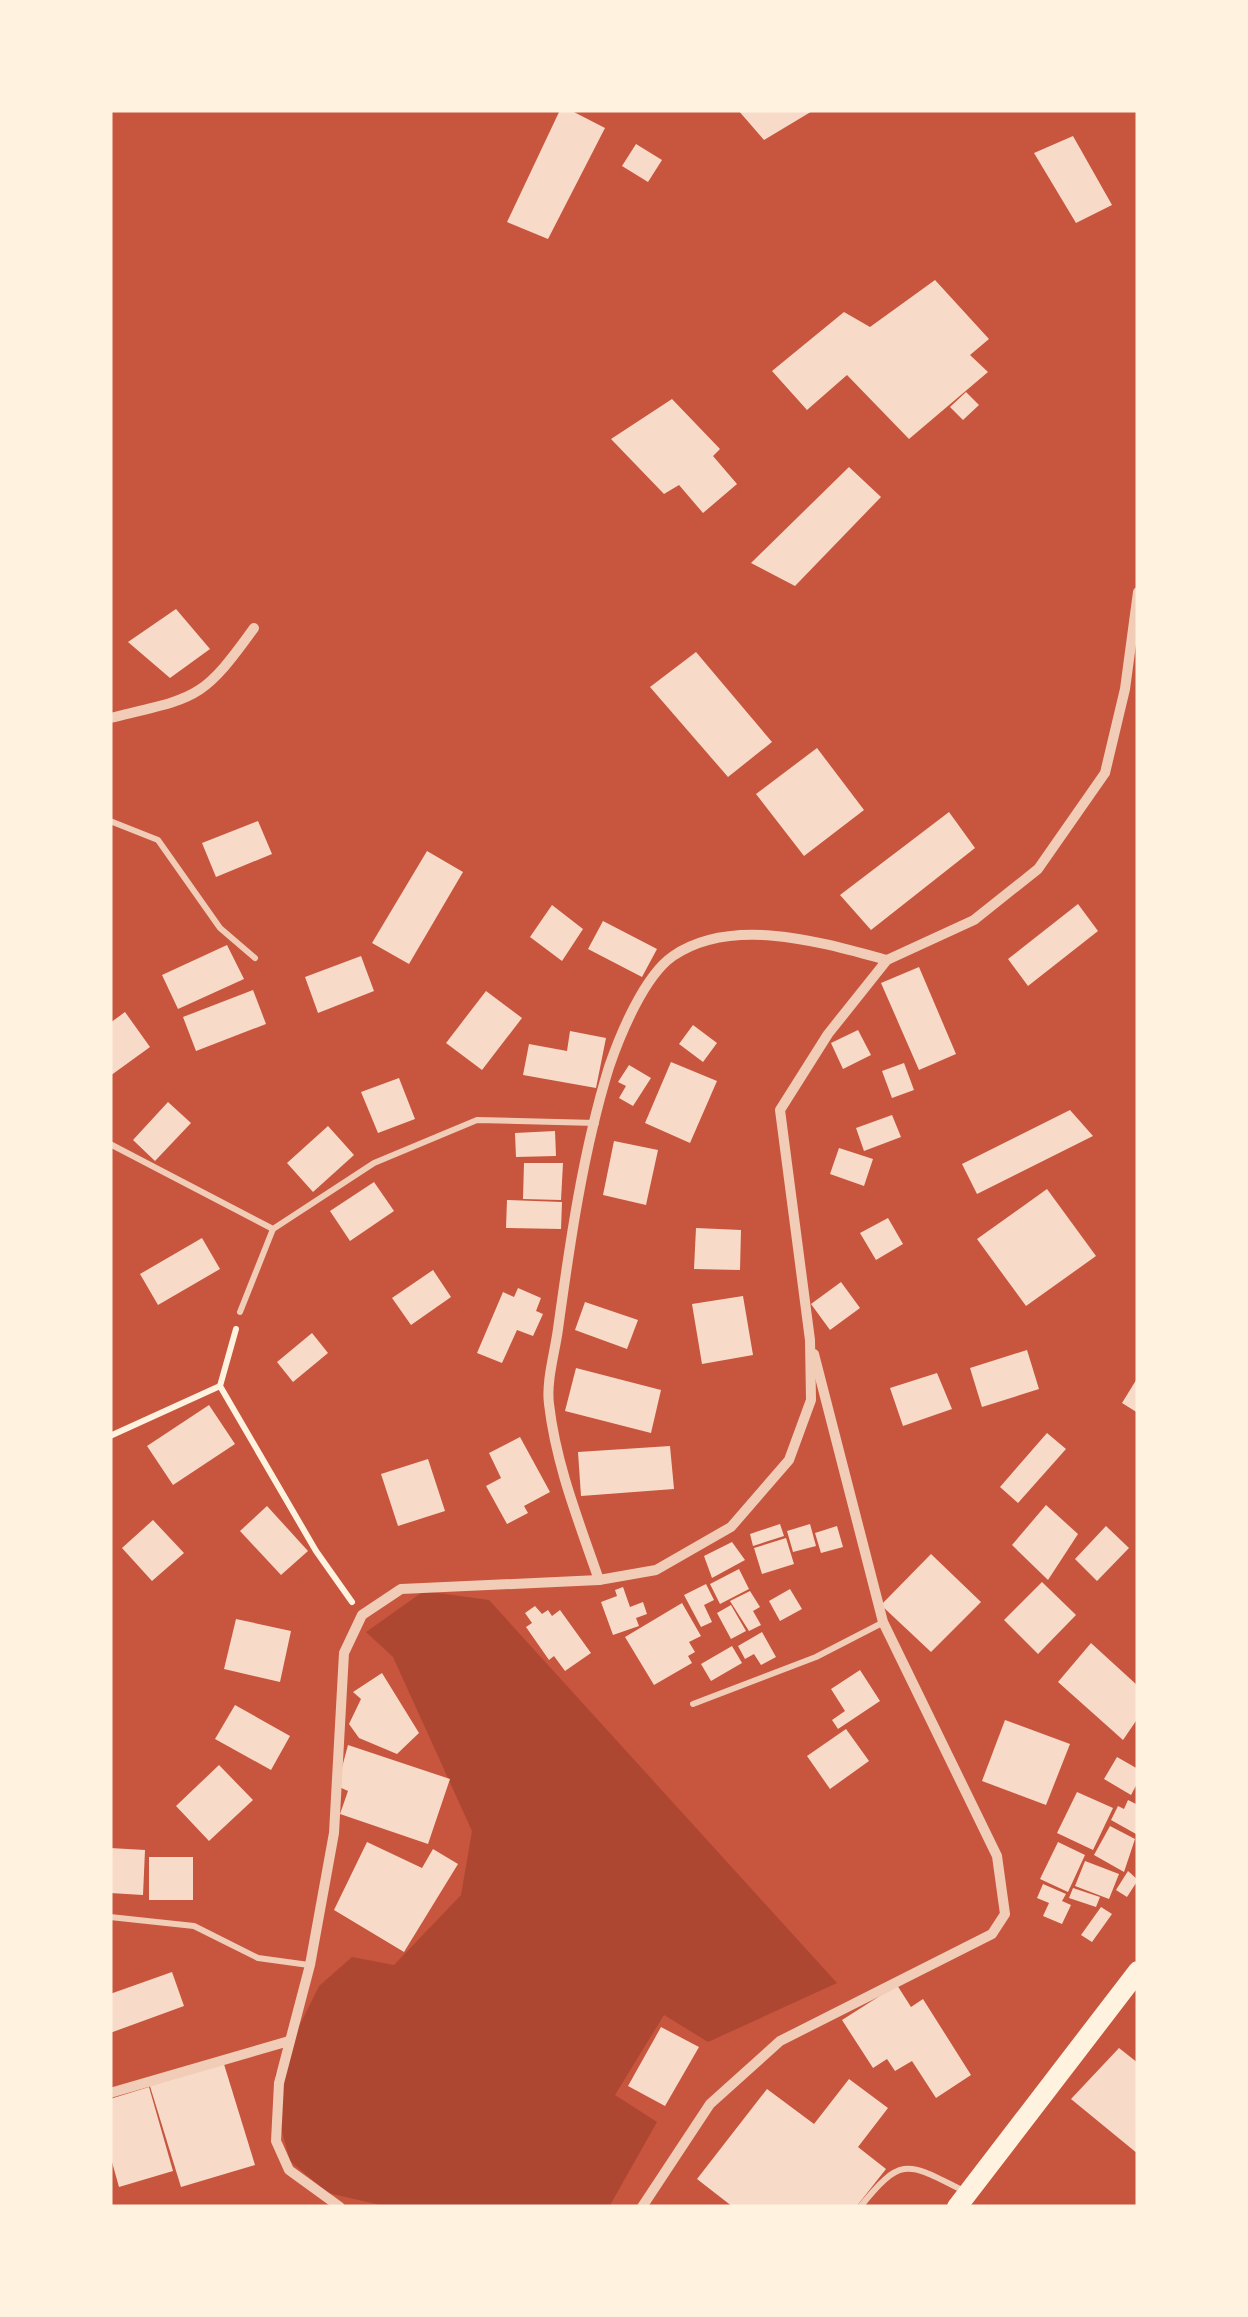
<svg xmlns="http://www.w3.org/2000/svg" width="1248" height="2317" font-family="Spectral,serif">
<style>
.green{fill:#ae4732}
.building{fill:#f7dbc8}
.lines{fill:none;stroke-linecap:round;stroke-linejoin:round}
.path{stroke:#fff3e0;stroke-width:6}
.service{stroke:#f1ccb7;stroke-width:6}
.minor{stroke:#f1ccb7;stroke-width:10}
.primary{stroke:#fff3e0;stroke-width:20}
</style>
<rect width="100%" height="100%" fill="#c8553d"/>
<polygon class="green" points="424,1591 489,1600 837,1983 708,2042 664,2015 615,2095 657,2122 609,2207 389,2207 328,2193 290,2161 279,2121 275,2075 319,1986 352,1957 394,1965 461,1895 472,1831 393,1657 366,1632"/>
<g class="building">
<polygon points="560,110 570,110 605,128 548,239 507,222"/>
<polygon points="738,110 814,110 764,140"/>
<polygon points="1073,136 1112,205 1076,223 1034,153"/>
<polygon points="636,144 662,160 648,182 622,166"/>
<polygon points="935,280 989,339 970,355 988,372 909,439 847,375 807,410 772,371 844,312 870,327"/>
<polygon points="966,392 979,405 963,420 950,407"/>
<polygon points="672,399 720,449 713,456 737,484 703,513 679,485 664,494 611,439"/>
<polygon points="849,467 881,497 795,586 751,563"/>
<polygon points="176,609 210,649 170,678 128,642"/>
<polygon points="696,652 772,742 728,777 650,687"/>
<polygon points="817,748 864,810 804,856 756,794"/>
<polygon points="949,812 975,848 871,930 840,895"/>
<polygon points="258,821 272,854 216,877 202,843"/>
<polygon points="427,851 463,872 409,964 372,943"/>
<polygon points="1078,904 1098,931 1028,986 1008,959"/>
<polygon points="552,905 583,929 562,961 530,937"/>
<polygon points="603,921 657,949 642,977 588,949"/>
<polygon points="227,945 244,979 178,1009 162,975"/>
<polygon points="361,956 374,991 318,1013 305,977"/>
<polygon points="919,967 956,1054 919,1070 881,983"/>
<polygon points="253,990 266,1024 196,1051 183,1017"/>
<polygon points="486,991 522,1018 482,1070 446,1043"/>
<polygon points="125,1012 150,1047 110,1076 110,1023"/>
<polygon points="693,1025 717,1043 703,1062 679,1044"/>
<polygon points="858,1030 871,1055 843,1069 831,1043"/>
<polygon points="570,1031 606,1038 596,1088 523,1075 529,1044 567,1051"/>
<polygon points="671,1062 717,1081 690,1143 645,1123"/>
<polygon points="904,1063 914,1090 892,1098 882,1071"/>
<polygon points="629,1065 651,1078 633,1106 619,1098 626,1086 618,1082"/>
<polygon points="399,1078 415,1119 378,1133 361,1092"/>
<polygon points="168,1102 191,1123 155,1161 133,1140"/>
<polygon points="1070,1110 1093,1136 977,1194 962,1164"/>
<polygon points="892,1115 901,1137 864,1151 856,1128"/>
<polygon points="328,1126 354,1155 313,1192 287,1163"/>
<polygon points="555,1131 556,1156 516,1157 515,1133"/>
<polygon points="614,1141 658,1150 646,1205 603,1195"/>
<polygon points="839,1148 873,1159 864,1186 830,1174"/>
<polygon points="524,1163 563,1163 561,1200 523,1199"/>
<polygon points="374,1182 394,1211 350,1241 330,1211"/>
<polygon points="1047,1189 1096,1256 1026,1306 977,1239"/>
<polygon points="507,1200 562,1202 561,1229 506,1228"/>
<polygon points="888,1218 903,1244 876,1260 860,1233"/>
<polygon points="696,1228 741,1230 740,1270 694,1269"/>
<polygon points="202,1238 220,1269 158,1305 140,1274"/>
<polygon points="433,1270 451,1297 411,1325 392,1298"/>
<polygon points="841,1282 860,1308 830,1330 811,1304"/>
<polygon points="518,1288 541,1298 536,1311 543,1314 533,1336 517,1330 502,1363 477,1353 503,1292 514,1297"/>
<polygon points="743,1296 753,1355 702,1364 692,1304"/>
<polygon points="585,1302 638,1320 627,1349 575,1330"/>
<polygon points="312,1333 328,1353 293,1382 277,1362"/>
<polygon points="1027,1350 1039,1389 982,1407 970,1368"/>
<polygon points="576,1368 661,1390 651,1433 565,1411"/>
<polygon points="937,1373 952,1409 903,1426 890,1388"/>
<polygon points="1138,1377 1138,1413 1122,1403"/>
<polygon points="209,1405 235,1444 173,1485 147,1446"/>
<polygon points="1047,1433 1066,1449 1018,1503 1000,1487"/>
<polygon points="520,1437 550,1492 524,1506 528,1513 507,1524 486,1486 501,1478 489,1453"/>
<polygon points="670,1446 674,1489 581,1496 578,1452"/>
<polygon points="428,1459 445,1511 398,1526 381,1474"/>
<polygon points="1046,1505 1078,1534 1048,1580 1012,1545"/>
<polygon points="267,1506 308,1551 281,1575 240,1531"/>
<polygon points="153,1520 184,1553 152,1581 122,1548"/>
<polygon points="780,1524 784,1536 753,1546 750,1534"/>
<polygon points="810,1524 816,1546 793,1552 787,1531"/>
<polygon points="837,1526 843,1547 821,1553 815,1533"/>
<polygon points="1106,1526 1129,1548 1097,1581 1075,1559"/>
<polygon points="786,1538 794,1564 762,1574 754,1548"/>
<polygon points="732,1542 745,1560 712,1578 704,1556"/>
<polygon points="931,1554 981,1602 931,1652 881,1605"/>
<polygon points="739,1569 749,1589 720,1604 710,1584"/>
<polygon points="1042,1582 1076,1615 1038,1654 1004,1620"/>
<polygon points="706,1584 714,1600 704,1605 712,1622 701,1627 684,1595"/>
<polygon points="623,1587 630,1607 643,1602 647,1614 636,1618 639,1626 613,1635 601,1602 617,1596 615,1590"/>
<polygon points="790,1589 802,1609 780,1621 769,1601"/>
<polygon points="750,1591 760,1607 753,1611 761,1625 749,1631 730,1601"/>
<polygon points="682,1603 701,1636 689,1642 695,1652 688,1656 692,1663 654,1685 625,1637"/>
<polygon points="731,1605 746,1631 731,1639 717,1613"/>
<polygon points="535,1606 542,1614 548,1610 552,1616 560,1610 591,1653 565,1671 554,1656 549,1660 526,1627 532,1623 525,1613"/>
<polygon points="236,1619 291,1631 280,1682 224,1669"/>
<polygon points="762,1632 776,1657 761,1665 754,1654 745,1659 738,1646"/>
<polygon points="1091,1643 1138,1686 1138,1718 1123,1740 1058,1682"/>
<polygon points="732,1646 742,1663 711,1681 701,1664"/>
<polygon points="860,1670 880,1701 838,1729 832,1720 845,1711 831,1689"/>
<polygon points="382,1673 419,1733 397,1754 359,1738 349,1724 361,1699 353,1692"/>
<polygon points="235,1705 290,1736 271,1770 215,1739"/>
<polygon points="1005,1720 1070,1744 1046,1805 982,1781"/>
<polygon points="846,1729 869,1761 830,1789 807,1756"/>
<polygon points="348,1745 450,1779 428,1844 340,1814 348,1791 337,1786"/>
<polygon points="1117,1757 1138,1769 1138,1782 1131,1795 1104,1779"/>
<polygon points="219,1765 253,1800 209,1841 176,1806"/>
<polygon points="1077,1792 1113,1808 1093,1850 1057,1833"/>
<polygon points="1128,1800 1138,1805 1136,1834 1111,1820 1118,1806 1124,1809"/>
<polygon points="1110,1826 1135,1839 1124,1872 1094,1855"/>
<polygon points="367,1842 422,1868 433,1849 458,1864 404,1952 334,1910"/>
<polygon points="1058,1842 1085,1855 1068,1892 1040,1879"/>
<polygon points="110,1848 145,1850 143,1895 110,1893"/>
<rect x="149" y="1857" width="44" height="43"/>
<polygon points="1085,1861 1119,1874 1109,1899 1075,1886"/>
<polygon points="1128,1871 1138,1880 1127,1897 1116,1890"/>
<polygon points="1043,1884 1066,1894 1062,1901 1071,1905 1062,1924 1043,1916 1049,1903 1037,1898"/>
<polygon points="1073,1888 1100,1897 1096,1907 1069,1898"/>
<polygon points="1101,1907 1112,1914 1092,1942 1081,1935"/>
<polygon points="172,1972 184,2006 110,2033 110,1994"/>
<polygon points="897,1985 911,2007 923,1999 971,2075 936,2098 912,2061 895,2071 887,2059 873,2068 842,2020"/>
<polygon points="661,2027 699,2047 665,2106 628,2086"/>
<polygon points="1119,2048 1138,2063 1138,2154 1071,2099"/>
<polygon points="223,2061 255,2165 181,2187 149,2083"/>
<polygon points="849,2079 888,2108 858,2147 886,2169 856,2207 733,2207 697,2179 767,2089 814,2124"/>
<polygon points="149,2087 173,2171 119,2187 110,2155 110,2099"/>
</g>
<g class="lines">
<g class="path">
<polyline points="236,1329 220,1386 316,1551 352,1602"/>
<polyline points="110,1436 220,1386"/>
</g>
<g class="service">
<polyline points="110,821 158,840 220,928 255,958"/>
<polyline points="110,1144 273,1229 374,1163 477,1120 596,1123"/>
<polyline points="240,1312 273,1229"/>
<polyline points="693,1704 816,1657 882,1623"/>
<polyline points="110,1917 194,1926 258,1958 309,1965"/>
<path d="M860,2207C901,2156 907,2162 962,2190"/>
</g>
<g class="minor">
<path d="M110,718C196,697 201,702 254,628"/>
<path d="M599,1580C579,1522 556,1465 549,1404C546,1381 555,1352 558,1329C570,1242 583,1151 609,1067C620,1035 644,976 673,956C733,915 824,943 887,960"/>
<polyline points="110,2093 289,2041"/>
<polyline points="340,2207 289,2170 276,2141 279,2083 310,1965 334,1833 344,1653 362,1615 401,1589 599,1580 656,1570 731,1527 789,1460 811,1400 810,1340 780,1110 828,1034 887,960 974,920 1038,869 1105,773 1125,689 1138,592"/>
<polyline points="642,2207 710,2104 780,2041 992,1934 1005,1914 997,1856 883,1622 814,1354"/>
</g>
<polyline class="primary" points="957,2207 1138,1971"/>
</g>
<rect width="1248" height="2317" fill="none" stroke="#fff3e0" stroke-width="225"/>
</svg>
